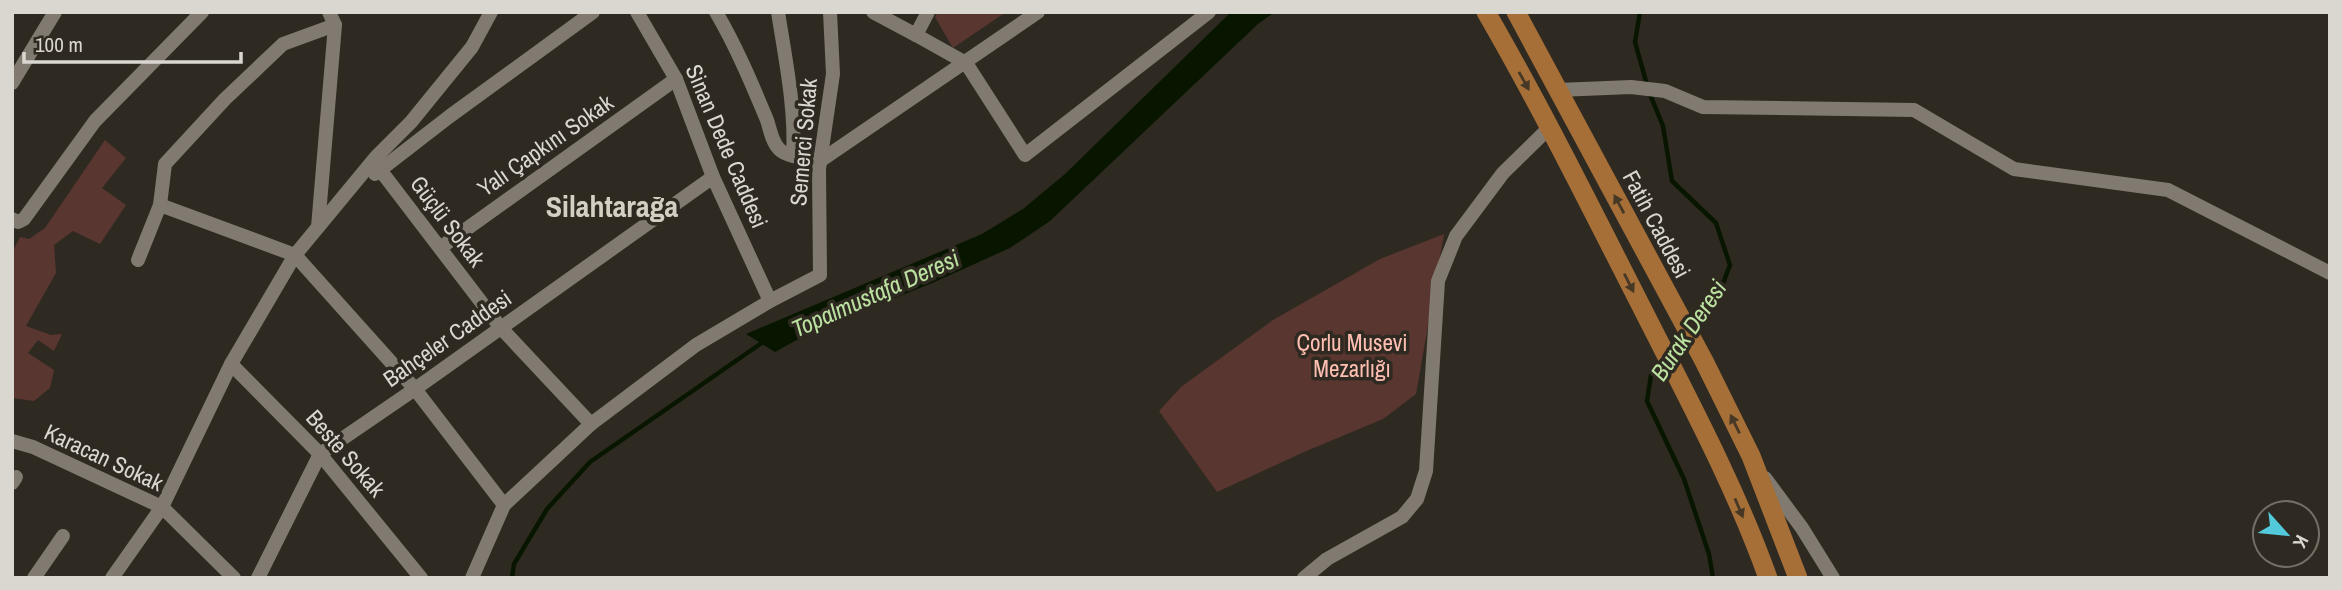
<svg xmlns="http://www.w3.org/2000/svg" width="2342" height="590" font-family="'Archivo Narrow',sans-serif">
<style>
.green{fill:#59362f}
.water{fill:#081600}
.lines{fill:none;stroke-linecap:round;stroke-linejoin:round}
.stream{stroke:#081600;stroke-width:4.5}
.minor{stroke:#807a70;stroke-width:14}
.major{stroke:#a56f37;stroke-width:19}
.oneway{fill:#473825}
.labels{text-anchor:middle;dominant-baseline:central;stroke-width:7;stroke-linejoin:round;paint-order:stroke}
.street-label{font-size:23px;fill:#dad7d1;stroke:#2f2a21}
.park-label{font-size:23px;fill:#febeb1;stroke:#2f2a21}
.water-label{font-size:24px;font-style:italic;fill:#bbe2a1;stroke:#2f2a21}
.district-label{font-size:30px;font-weight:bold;fill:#d5cfc3;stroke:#2f2a21}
</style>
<rect width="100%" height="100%" fill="#2f2a21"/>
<g class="green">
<polygon points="938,12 1006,12 953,48 935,17"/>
<polygon points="105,140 126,158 102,188 126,205 100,244 73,231 54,245 56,273 26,326 51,335 62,334 54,351 38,340 28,353 54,370 50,388 34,401 12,398 12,253 20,237 29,239 45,228"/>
<polygon points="1444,234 1416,394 1383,419 1304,452 1217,492 1159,411 1181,387 1273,320 1380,259"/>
</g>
<polygon class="water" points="1231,12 1275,12 1258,24 1050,221 1010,248 930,284 815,330 775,352 746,334 982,234 1023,209 1065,174"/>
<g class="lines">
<g class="stream">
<polyline points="1640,12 1635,42 1649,92 1663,126 1672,181 1716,223 1730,265 1722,286 1692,324"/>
<polyline points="1670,352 1684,334"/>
<polyline points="1662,361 1651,375 1647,401 1684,479 1709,554 1713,578"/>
<polyline points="512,578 514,564 547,509 590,462 763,342"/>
</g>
<g class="minor">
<polyline points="637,12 676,79 713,177 770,301"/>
<path d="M716,12C736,46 752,84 767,120C770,129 772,142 779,149C788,158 809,158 820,161L1038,12"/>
<path d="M778,12C785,57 796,110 793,155"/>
<polyline points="873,12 916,35 928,12"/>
<polyline points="916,35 966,63 1025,155 1209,12"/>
<polyline points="12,83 55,12"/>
<polyline points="1558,90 1631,87 1665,91 1703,107 1914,110 2014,169 2168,190 2330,273"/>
<polyline points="381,171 501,328 591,424"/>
<polyline points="375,174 450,116 593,12"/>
<polyline points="160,205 295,255 415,389 504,505"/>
<polyline points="12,219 18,222 24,219 95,121 202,12"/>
<polyline points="318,227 335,25 329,12"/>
<polyline points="440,248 676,79"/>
<polyline points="138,260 160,205 165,164 225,99 283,44 335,25"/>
<polyline points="231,364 320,454 421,578"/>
<polyline points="12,441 33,447 162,507 234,578"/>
<polyline points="1765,478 1802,528 1833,578"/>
<polyline points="12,483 16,477"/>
<polyline points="34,578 63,536"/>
<polyline points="112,578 162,507 231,364 295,255 376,157 411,122 472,47 491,12"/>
<polyline points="258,578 320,454 415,389 713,177"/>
<polyline points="472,578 504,505 591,424 696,345 770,301 820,275 819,169 833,74 830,12"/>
<polyline points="1304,578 1327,559 1402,517 1417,499 1426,471 1438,281 1456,236 1503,173 1550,127"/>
</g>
<g class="major">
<path d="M1486,12C1541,107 1590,206 1640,304C1685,393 1734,483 1768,578"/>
<polyline points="1516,12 1704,361 1751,456 1798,578"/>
</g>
</g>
<defs><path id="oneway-solid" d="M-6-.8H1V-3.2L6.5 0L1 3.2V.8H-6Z" transform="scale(1.75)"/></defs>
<g class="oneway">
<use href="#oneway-solid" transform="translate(1524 81) rotate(61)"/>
<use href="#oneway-solid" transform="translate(1619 204) rotate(-118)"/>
<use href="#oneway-solid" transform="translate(1629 283) rotate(63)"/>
<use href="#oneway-solid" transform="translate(1735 424) rotate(-116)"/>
<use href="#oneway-solid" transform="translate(1739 508) rotate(67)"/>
</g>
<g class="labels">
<g class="street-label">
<text transform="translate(803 142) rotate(-85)">Semerci Sokak</text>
<text transform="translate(545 145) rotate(-35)">Yalı Çapkını Sokak</text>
<text transform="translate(727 146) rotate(67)">Sinan Dede Caddesi</text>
<text transform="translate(448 221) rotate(53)">Güçlü Sokak</text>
<text transform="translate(1657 224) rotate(62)">Fatih Caddesi</text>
<text transform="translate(447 338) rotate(-35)">Bahçeler Caddesi</text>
<text transform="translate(346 453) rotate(49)">Beste Sokak</text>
<text transform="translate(104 457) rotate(25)">Karacan Sokak</text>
</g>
<g class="park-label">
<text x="1352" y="342">Çorlu Musevi<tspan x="1352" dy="26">Mezarlığı</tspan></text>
</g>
<g class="water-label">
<text transform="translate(875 293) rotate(-24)">Topalmustafa Deresi</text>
<text transform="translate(1688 330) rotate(-56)">Burak Deresi</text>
</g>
<g class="district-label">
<text x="612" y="206">Silahtarağa</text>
</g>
</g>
<rect width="2342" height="590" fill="none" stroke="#dad7d1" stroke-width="28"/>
<g transform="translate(2286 534) rotate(117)"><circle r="33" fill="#2f2a21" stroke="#736f67" stroke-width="2"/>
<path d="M0-5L12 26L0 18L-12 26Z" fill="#53cadc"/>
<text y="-10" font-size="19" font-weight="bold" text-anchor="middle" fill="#dad7d1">K</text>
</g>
<path d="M24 52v10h217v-10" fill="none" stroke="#dad7d1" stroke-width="3.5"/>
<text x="35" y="52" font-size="21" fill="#dad7d1" stroke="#2f2a21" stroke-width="5" paint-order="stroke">100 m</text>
</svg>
